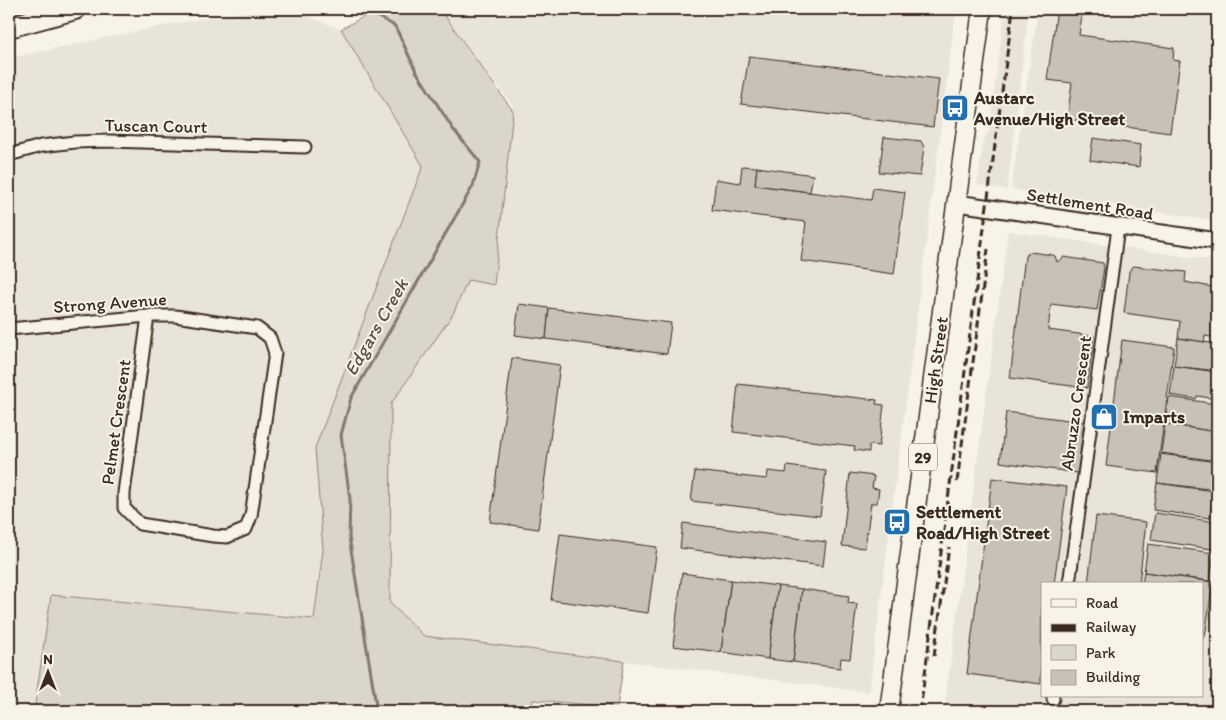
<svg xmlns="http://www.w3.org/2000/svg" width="1226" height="720" font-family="Itim,sans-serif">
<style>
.built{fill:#e9e4d9;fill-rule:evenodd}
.green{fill:#dbd6cb;stroke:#8b8074}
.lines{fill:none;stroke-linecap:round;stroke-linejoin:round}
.stream{stroke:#84786c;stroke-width:3}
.building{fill:#c8c1b6;stroke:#3b2a1e}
.street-casing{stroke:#3b2a1e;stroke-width:15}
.secondary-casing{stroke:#3b2a1e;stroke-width:19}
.primary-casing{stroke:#3b2a1e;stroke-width:21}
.highway-casing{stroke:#3b2a1e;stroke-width:24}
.street{stroke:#f7f3e8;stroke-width:11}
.secondary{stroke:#f7f3e8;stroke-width:15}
.primary{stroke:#f7f3e8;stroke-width:18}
.highway{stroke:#f7f3e8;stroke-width:20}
.rail{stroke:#3b2a1e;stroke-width:3;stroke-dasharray:8 4;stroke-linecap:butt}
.labels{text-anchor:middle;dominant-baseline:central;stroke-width:4;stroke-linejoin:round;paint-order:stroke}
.shield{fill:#f7f3e8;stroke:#73665b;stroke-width:1}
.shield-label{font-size:16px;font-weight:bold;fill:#3b2a1e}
.poi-label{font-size:18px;font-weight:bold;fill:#3b2a1e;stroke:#f7f3e8;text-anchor:start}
.street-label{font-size:18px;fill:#3b2a1e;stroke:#f7f3e8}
.water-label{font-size:19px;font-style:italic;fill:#5f5145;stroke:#f7f3e8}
</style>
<rect width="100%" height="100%" fill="#f7f3e8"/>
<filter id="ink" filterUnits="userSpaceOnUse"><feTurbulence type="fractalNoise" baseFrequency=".02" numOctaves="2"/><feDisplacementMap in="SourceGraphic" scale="10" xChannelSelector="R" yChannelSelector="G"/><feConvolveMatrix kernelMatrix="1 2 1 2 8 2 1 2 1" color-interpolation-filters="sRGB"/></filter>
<g filter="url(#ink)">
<g class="built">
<polygon points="260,9 288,9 341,29 423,166 315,448 323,550 314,619 51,595 34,711 9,711 9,58 167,25"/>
<polygon points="440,9 956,9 869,692 424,636 390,604 391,404 453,314 468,280 494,284 513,106"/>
<polygon points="1005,9 1029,9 1007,190 977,185 983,141 989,131"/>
<polygon points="1038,9 1217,9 1217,221 1011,189"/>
<path d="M1008,231L1217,261V711H944ZM1042,584H1202V696H1042Z"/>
</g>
<polygon class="green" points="378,9 440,9 513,111 494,285 468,280 453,314 391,404 390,603 424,636 624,661 617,707 533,700 532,711 34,711 51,595 314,619 323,550 315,448 423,166 341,29"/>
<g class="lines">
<polyline class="stream" points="364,9 395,26 416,71 453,129 480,162 473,186 351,398 341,435 350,499 349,537 377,711"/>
</g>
<g class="building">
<polygon points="1057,9 1083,9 1079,35 1174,48 1173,60 1180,61 1170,133 1067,119 1072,83 1047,80"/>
<polygon points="749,56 939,79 933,127 741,104"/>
<polygon points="884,137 921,141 924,147 920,176 879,172"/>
<polygon points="1093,138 1141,145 1139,167 1090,160"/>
<polygon points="742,166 757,167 755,185 871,200 873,188 905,192 894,274 801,261 806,222 712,210 716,179 740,183"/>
<polygon points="757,167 813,175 810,192 755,185"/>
<polygon points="1030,252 1053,255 1055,256 1057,262 1064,257 1103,263 1104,268 1097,310 1051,304 1048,330 1094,336 1087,388 1010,378 1025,256"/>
<polygon points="1134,266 1186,272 1185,282 1212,287 1213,280 1217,281 1217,338 1205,336 1204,342 1178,338 1180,321 1124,313 1129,272 1131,268"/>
<polygon points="519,304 549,308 546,339 515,335"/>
<polygon points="549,308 671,323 667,354 546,339"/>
<polygon points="1178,338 1217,344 1217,371 1174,366"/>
<polygon points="1122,340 1174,347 1157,473 1106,466"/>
<polygon points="512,358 560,365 538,529 490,522"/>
<polygon points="1174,366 1217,372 1217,399 1197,396 1196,399 1170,395"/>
<polygon points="738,384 877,400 876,404 884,405 879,446 869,445 869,452 854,450 855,446 733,432"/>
<polygon points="1169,397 1217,404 1217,432 1165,424"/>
<polygon points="1006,412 1084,422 1078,473 1000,462"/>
<polygon points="1165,424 1217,432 1217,461 1161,453"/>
<polygon points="1161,454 1217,462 1217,490 1157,483"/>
<polygon points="787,466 826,471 820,516 691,501 695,471 767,479 768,471 786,473"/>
<polygon points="850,473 874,476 872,488 879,489 877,503 871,503 865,548 842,546"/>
<polygon points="992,478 1067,487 1054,584 1042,584 1041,684 967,674"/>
<polygon points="1157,483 1213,491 1210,518 1153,510"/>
<polygon points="1155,513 1216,522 1212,549 1151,540"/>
<polygon points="1096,516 1146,522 1139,584 1088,584"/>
<polygon points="683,523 826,542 823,566 680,548"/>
<polygon points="560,534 657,547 648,613 551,600"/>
<polygon points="1148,544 1214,553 1210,581 1144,572"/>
<polygon points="1144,572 1213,582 1205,637 1202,639 1202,584 1142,584"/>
<polygon points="682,573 731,580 721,652 673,646"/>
<polygon points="731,580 778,586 768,659 721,652"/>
<polygon points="778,586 802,589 793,662 768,659"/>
<polygon points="802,589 849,596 848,603 857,604 850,659 841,658 840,668 793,662"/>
</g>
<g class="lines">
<g class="street-casing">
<g id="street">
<polyline points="9,155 41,146 75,142 109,141 305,147"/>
<polyline points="9,329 148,316 175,316 257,328 270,338 275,353 251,516 246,529 227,537 213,536 140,524 124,508 124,493 148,316"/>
<polyline points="1069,584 1118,228"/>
<polyline points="1053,699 1053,696"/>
</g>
</g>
<g class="secondary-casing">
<polyline id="secondary" points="957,203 1217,241"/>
</g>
<g class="primary-casing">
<polyline id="primary" points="889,711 982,9"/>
</g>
<g class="highway-casing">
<polyline id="highway" points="9,27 75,9"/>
</g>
<use href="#street" class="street"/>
<use href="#secondary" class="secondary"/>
<use href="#primary" class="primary"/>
<use href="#highway" class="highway"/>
<g class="rail">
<polyline points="957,482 988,249"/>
<polyline points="934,656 949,547"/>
<polyline points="920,711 1013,9"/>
</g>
</g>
</g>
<defs>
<g id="bus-square" transform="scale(1.4375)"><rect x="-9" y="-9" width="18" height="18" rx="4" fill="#1f6fb2" stroke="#f7f3e8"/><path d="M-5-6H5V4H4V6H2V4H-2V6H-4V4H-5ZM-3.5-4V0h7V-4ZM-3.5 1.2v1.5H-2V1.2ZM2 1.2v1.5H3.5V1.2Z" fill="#fff"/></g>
<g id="shop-square" transform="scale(1.4375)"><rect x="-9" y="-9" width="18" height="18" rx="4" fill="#1f6fb2" stroke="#f7f3e8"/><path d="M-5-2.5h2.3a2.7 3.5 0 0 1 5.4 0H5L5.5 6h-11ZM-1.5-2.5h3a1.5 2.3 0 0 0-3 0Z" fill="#fff"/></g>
</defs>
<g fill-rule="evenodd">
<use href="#bus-square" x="955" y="108"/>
<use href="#shop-square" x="1104" y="417"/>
<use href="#bus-square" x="897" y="522"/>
</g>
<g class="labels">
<rect class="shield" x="909" y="443.5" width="28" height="27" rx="4"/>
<g class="shield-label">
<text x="923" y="457">29</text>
</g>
<g class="poi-label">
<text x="974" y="98">Austarc<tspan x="974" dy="21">Avenue/High Street</tspan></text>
<text x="1123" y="417">Imparts</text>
<text x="916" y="512">Settlement<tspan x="916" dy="21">Road/High Street</tspan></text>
</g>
<g class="street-label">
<text transform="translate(156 126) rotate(1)">Tuscan Court</text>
<text transform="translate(1090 204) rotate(9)">Settlement Road</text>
<text transform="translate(110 303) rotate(-4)">Strong Avenue</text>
<text transform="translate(936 360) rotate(-82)">High Street</text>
<text transform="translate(1076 403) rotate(-82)">Abruzzo Crescent</text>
<text transform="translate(116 422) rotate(-82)">Pelmet Crescent</text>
</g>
<g class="water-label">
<text transform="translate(376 327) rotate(-60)">Edgars Creek</text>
</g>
</g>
<rect width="1226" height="720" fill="none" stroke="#f7f3e8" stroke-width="30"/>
<rect x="15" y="15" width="1196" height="690" fill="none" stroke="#3b2a1e" stroke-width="2" filter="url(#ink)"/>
<rect x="1041" y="582" width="162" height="115" fill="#f7f3e8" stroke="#aca397"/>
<rect x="1051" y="599" width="25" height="8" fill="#f7f3e8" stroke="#aca397"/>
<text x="1086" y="608" font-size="15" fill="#3b2a1e">Road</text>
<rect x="1051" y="624" width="25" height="8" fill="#3b2a1e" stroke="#aca397"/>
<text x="1086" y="632" font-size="15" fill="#3b2a1e">Railway</text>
<rect x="1051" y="645" width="25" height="15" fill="#dbd6cb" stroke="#aca397"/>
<text x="1086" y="658" font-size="15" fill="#3b2a1e">Park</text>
<rect x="1051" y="670" width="25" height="15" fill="#c8c1b6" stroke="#aca397"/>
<text x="1086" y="682" font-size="15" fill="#3b2a1e">Building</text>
<g transform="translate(48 672)" stroke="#f7f3e8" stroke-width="4" paint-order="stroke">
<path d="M0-4L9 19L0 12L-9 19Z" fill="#3b2a1e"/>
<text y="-8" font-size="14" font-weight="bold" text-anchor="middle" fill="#3b2a1e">N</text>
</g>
</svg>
